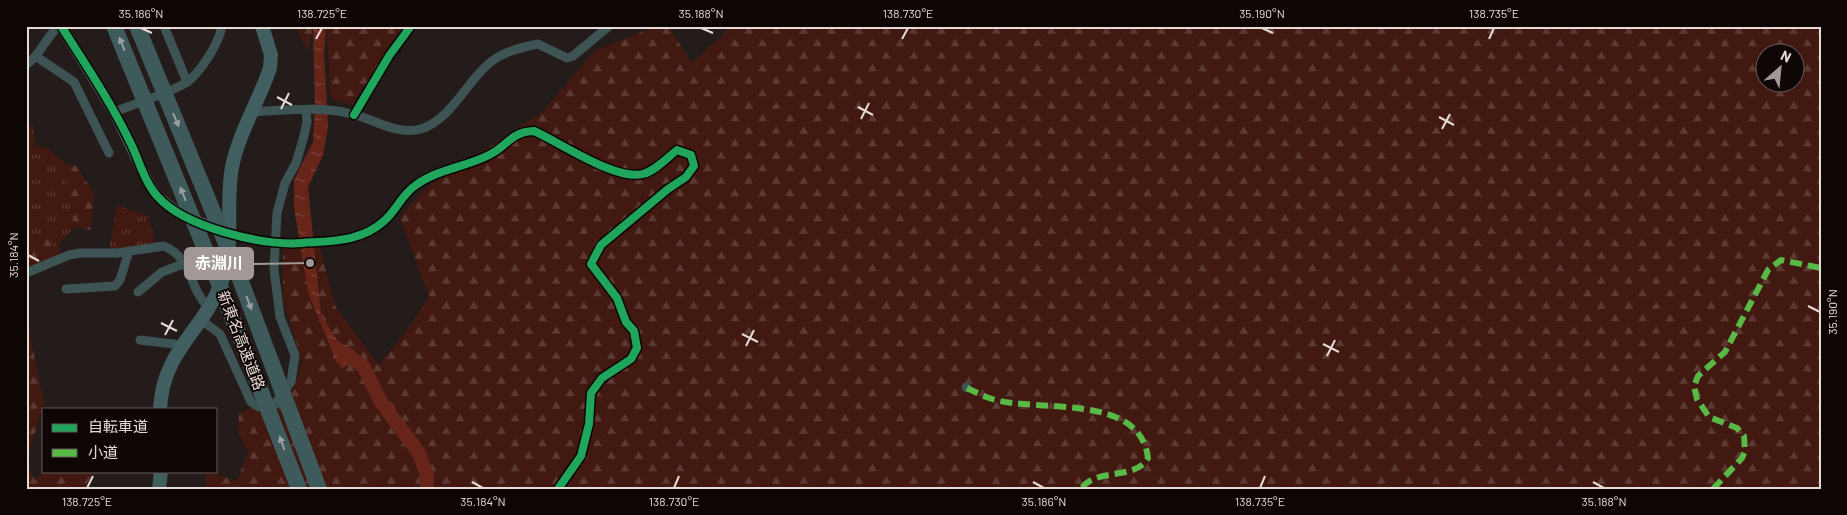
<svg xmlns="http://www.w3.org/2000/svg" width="1847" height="515" font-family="Barlow,'Noto Sans JP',sans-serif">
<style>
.grass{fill:url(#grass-tufts)}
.forest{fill:url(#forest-firs);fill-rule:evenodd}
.water{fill:url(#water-ripples)}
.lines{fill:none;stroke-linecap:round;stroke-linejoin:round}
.river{stroke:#67251a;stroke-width:14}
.minor{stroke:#3d5354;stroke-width:9}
.tertiary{stroke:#3d5354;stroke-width:11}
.primary{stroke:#415f61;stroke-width:14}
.motorway-bridge{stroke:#3e5a5b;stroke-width:16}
.quiet{stroke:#58b947;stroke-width:6;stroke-dasharray:12 6;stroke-linecap:butt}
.cycleway-casing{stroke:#0d0605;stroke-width:11}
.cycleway{stroke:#20a55d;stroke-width:8}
.oneway{fill:#9aa09f}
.ticks{fill:none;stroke:#e6dad7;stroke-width:2}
.labels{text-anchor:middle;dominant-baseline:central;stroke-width:4;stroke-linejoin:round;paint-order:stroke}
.street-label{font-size:15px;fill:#e6dad7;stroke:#0d0605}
.leader{fill:none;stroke:#a29895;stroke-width:2}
.callout-dot{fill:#a29895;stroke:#0d0605;stroke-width:2}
.callout{fill:#a29895;stroke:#a29895;stroke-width:2}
.callout-label{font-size:16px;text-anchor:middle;font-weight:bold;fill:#fff}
.neatline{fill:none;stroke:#e6dad7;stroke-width:2}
.ticks-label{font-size:12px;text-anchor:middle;fill:#e6dad7}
</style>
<defs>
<pattern id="grass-tufts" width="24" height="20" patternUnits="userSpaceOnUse" patternTransform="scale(1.25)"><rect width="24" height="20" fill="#411911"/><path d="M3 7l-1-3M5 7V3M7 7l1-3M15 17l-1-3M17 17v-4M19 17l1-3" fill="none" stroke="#5c3a33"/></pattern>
<pattern id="forest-firs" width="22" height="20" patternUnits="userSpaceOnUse" patternTransform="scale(1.25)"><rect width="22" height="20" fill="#411911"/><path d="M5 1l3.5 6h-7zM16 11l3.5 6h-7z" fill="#5c3a33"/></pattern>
<pattern id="water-ripples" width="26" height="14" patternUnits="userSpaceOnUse" patternTransform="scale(1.25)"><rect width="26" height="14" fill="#67251a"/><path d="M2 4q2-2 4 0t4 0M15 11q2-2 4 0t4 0" fill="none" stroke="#7d443b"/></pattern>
</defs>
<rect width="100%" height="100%" fill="#241c1a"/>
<g class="grass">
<polygon points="33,125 35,146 49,149 66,164 67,190 74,227 59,245 61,254 55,257 36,235 26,241 26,126"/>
<polygon points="117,205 148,216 156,244 109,252"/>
</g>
<g class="forest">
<polygon points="295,26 313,26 308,51"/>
<polygon points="326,26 403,26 352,105 331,98"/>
<path d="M657,26H668L692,63L727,31L729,26H1821V489H205L207,483L204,471L237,481L248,452L238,432L239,414L294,388L302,361L283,301V248L320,247L335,306L379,365L408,329L429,297L400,217L426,188L542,112L596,50ZM1764,52H1794V82H1764Z"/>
<polygon points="66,164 76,166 94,193 91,230 74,227 67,190"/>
<polygon points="36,235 50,236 55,257 26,270 26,242"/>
<polygon points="26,315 44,403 26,462"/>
<polygon points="26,463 35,480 44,471 95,471 83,489 26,489"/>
</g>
<polygon class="water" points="313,26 326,26 324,52 328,127 323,155 308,187 321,315 338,341 355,351 365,367 353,363 342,368 336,361 308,292 294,207 294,180 313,142 315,106"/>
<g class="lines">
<polyline class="river" points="347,355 363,366 381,402 419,453 427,476 427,489"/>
<g class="minor">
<polyline points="164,26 187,82"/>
<polyline points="37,57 74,82 109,153"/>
<path d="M26,65C41,55 45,38 59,26"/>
<path d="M114,112C134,104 170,93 187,82C201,72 219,43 222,26"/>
<path d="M252,112C287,110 328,105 362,117C380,123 401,135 421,129C452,119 467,80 492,61C505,51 522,47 538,44L567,58L573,56L609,26"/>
<polyline points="354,115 389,56 411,26"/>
<path d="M229,234C244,237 259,241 274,243C294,246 353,241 371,231C390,220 398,198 415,185C437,169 465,167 489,156C508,146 510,132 534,131C561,143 616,181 643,174C655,171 667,158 677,150L691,155L694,166L686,177L668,189L601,245L591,264L617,298L626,322L634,331L637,348L631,359L602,378L591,393L589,424L581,456L558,489"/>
<path d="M26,273L69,255L81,253H117L164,246C195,260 187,286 208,307"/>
<polyline points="66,289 115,286 120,280 129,251"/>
<polyline points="138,292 162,272 186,263"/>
<polyline points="200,319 220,334 251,402 259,407 274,405 291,382 295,355 280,317 274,269 277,213 285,183 296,163 304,136 307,122 306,110"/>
<polyline points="140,340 182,345"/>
<polyline points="966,387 967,388"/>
</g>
<polyline class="tertiary" points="61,26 114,112 149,184 157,196 180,214 222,231"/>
<g class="primary">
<path d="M160,409C163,349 204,331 222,281C235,245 225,205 232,167C239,132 259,101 270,68L271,55L262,26"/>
<polyline points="159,489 161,471"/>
</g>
<g class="motorway-bridge">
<polyline points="114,26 216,276 299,489"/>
<polyline points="137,26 234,263 319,489"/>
</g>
<g class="quiet">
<path d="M967,388C975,392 983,396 992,399C1038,413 1140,392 1148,458C1135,481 1096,467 1081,489"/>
<polyline points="1713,489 1742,458 1745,451 1744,436 1737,428 1709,417 1697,399 1694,386 1698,376 1725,352 1768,270 1781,260 1821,268"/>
</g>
<g class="cycleway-casing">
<g id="cycleway">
<path d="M61,26C86,65 112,104 132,146C140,163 145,183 158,197C185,227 262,246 302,243C331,241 361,242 384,221C396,211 402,194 416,185C438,169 466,167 489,155C508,146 510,132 534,131C561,143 616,181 643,174C655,171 667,158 677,150L691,155L694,166L686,177L668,189L601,245L591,264L617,298L626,322L634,331L637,348L631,359L602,378L591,393L589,424L581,456L558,489"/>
<polyline points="354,115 389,56 411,26"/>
</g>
</g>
<use href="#cycleway" class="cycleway"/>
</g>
<defs><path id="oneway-solid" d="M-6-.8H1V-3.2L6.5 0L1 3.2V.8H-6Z" transform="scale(1.25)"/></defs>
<g class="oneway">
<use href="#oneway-solid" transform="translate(122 44) rotate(-112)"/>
<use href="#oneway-solid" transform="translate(176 120) rotate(67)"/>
<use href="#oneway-solid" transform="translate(183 194) rotate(-112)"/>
<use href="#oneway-solid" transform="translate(249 303) rotate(69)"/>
<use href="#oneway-solid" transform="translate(282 443) rotate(-110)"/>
</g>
<path class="ticks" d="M141,28L152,33M701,28L713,33M1262,28L1273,33M316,39L322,28M902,39L908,28M1489,39L1494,28M277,97L292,105M858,107L873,115M281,109L289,93M1439,117L1454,125M861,119L869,103M1442,129L1450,114M28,255L39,261M1808,306L1820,312M161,323L177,331M742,334L758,342M165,335L173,320M1323,344L1339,352M746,346L754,330M1327,356L1335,340M472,482L483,488M1033,482L1044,488M1593,482L1604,488M87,488L93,476M674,488L679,476M1260,488L1265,476"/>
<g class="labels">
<g class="street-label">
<text transform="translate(242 340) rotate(69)">新東名高速道路</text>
</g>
</g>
<path class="leader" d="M310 263L253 264"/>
<circle class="callout-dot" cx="310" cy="263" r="5"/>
<rect class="callout" x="185" y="248" width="68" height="31" rx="5"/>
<g class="callout-label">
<text x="219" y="269">赤淵川</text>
</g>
<rect width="1847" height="515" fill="none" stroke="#0d0605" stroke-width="55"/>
<rect x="42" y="408" width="175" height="65" fill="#0d0605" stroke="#645b59"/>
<rect x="52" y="424" width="25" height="8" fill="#20a55d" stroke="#645b59"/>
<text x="88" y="432" font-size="15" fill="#e6dad7">自転車道</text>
<rect x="52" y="449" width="25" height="8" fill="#58b947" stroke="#645b59"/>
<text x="88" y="458" font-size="15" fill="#e6dad7">小道</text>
<g transform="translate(1780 68) rotate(27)"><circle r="24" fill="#0d0605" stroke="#645b59"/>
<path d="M0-4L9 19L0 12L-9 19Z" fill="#a29895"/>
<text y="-8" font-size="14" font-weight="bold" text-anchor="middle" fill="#e6dad7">N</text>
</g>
<rect x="28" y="28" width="1792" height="460" class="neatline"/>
<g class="ticks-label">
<text x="141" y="18">35.186°N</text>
<text x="322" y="18">138.725°E</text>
<text x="701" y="18">35.188°N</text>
<text x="908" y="18">138.730°E</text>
<text x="1262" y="18">35.190°N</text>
<text x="1494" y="18">138.735°E</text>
<text transform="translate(14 255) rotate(-90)" y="4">35.184°N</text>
<text transform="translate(1833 312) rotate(-90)" y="4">35.190°N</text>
<text x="87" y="506">138.725°E</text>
<text x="483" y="506">35.184°N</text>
<text x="674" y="506">138.730°E</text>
<text x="1044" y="506">35.186°N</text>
<text x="1260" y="506">138.735°E</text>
<text x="1604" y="506">35.188°N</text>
</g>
</svg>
